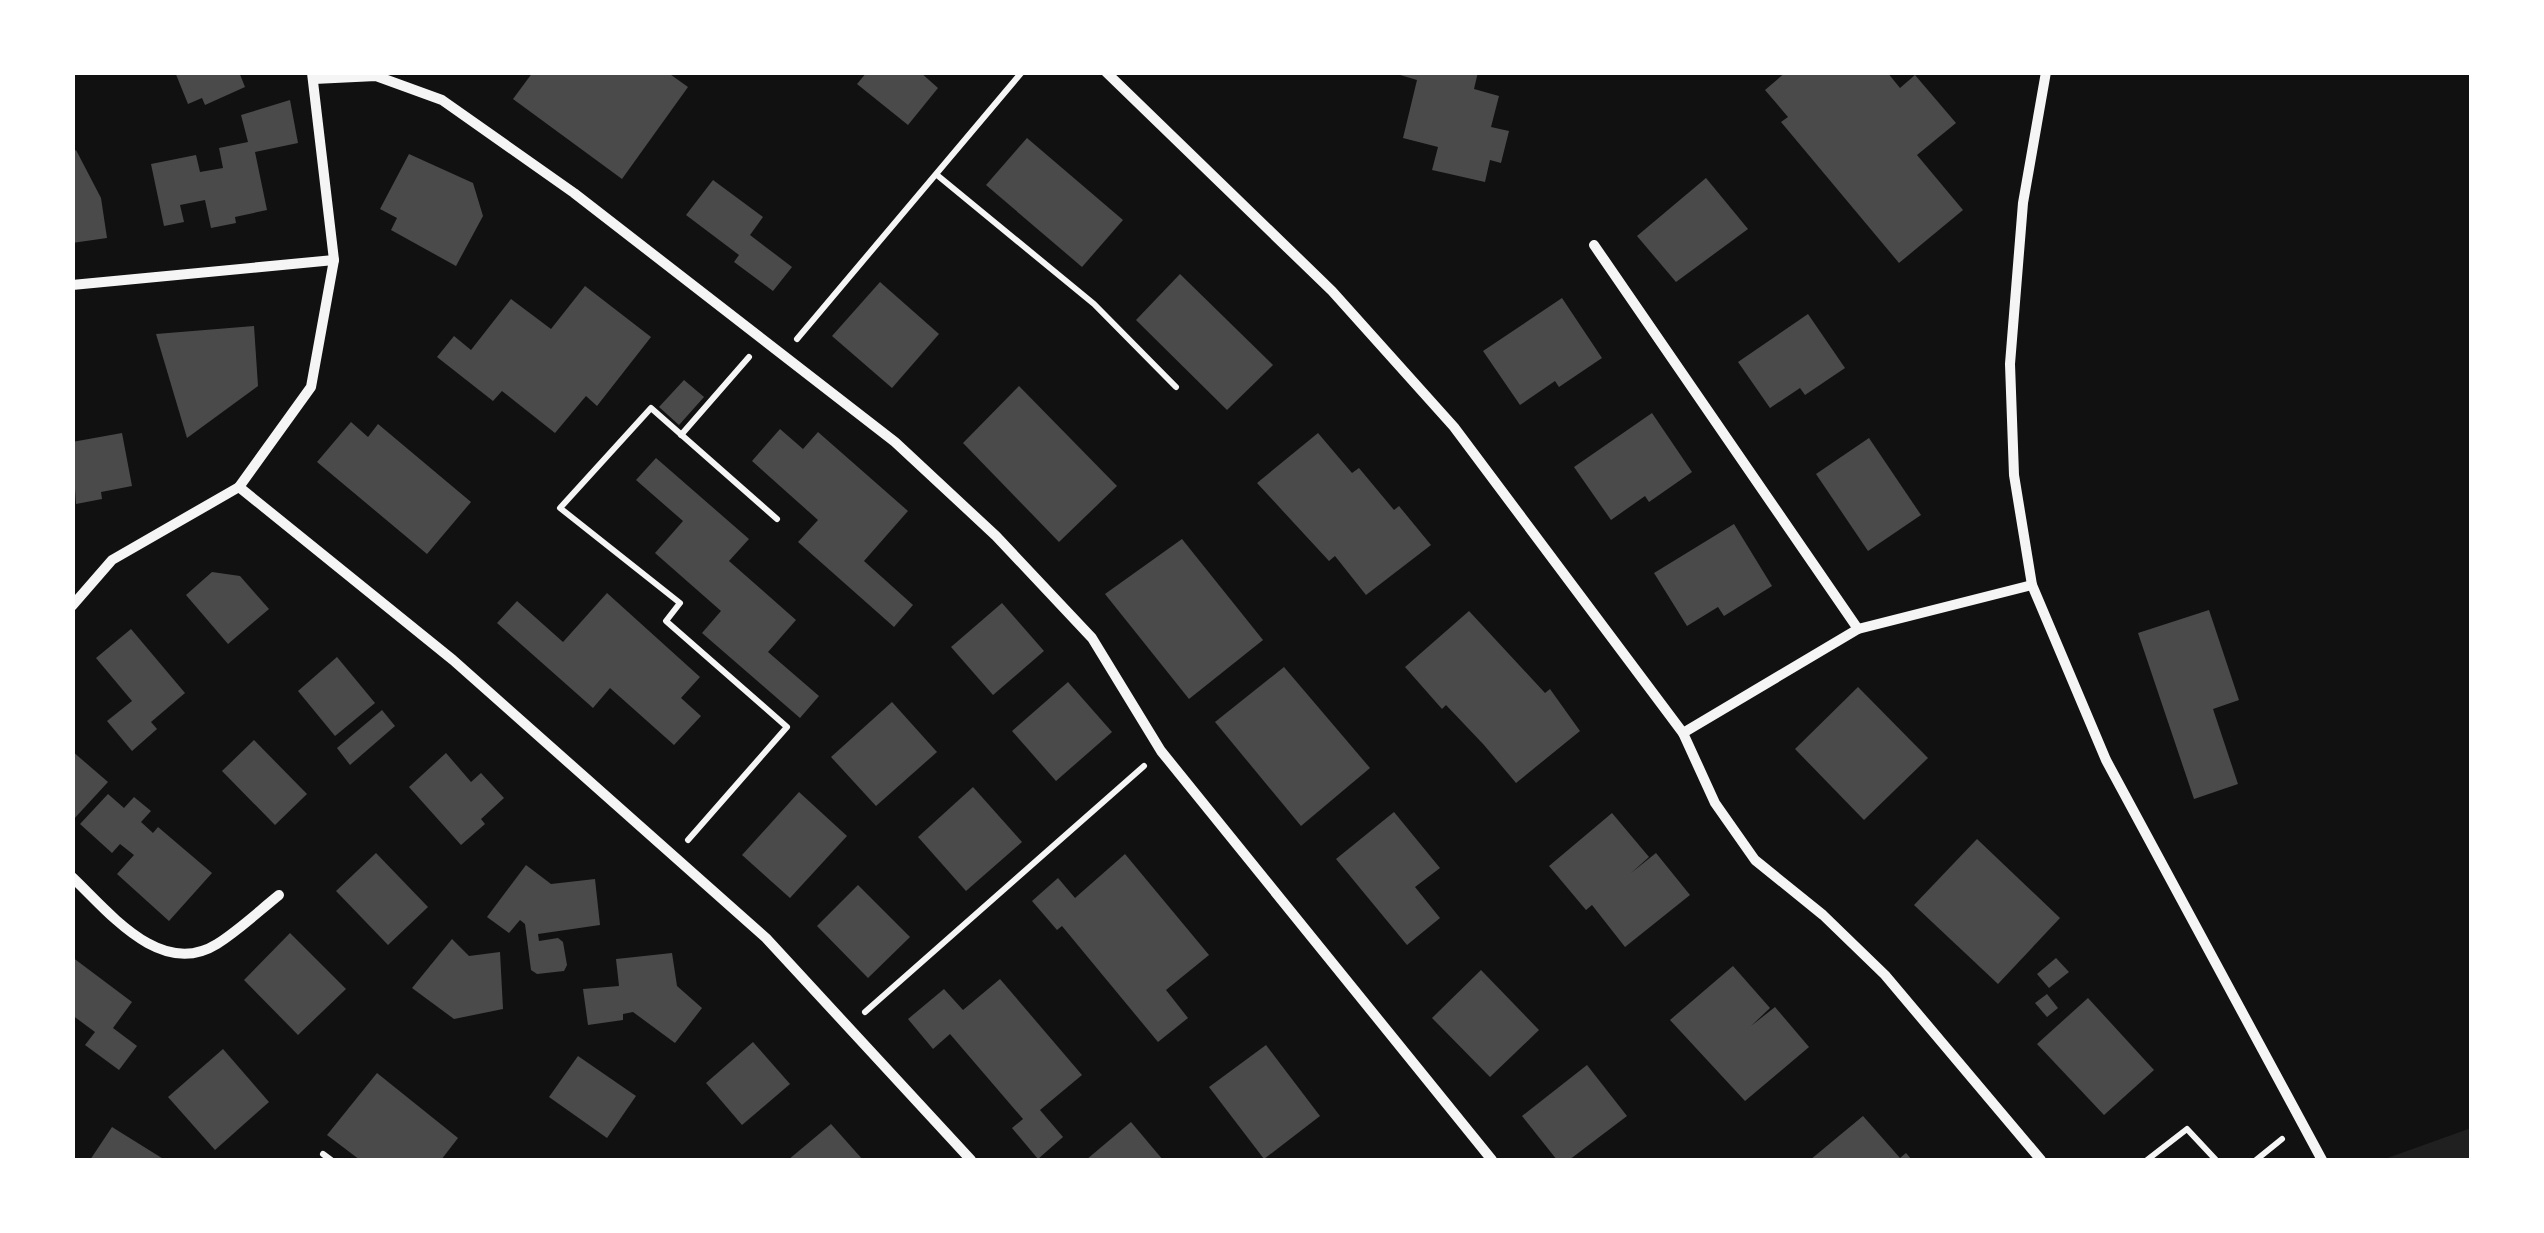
<svg xmlns="http://www.w3.org/2000/svg" width="2544" height="1233" font-family="Overpass,sans-serif">
<style>
.green{fill:#202020}
.building{fill:#4a4a4a}
.lines{fill:none;stroke-linecap:round;stroke-linejoin:round}
.path{stroke:#f5f5f5;stroke-width:6}
.minor{stroke:#f5f5f5;stroke-width:10}
</style>
<rect width="100%" height="100%" fill="#111"/>
<polygon class="green" points="2471,1128 2471,1160 2382,1160"/>
<g class="building">
<polygon points="175,72 239,72 245,87 205,105 202,98 188,104"/>
<polygon points="533,72 667,72 688,87 622,179 513,99"/>
<polygon points="867,72 920,72 938,88 908,125 857,84"/>
<polygon points="1390,72 1478,72 1474,89 1499,96 1491,127 1509,131 1501,163 1490,160 1485,182 1432,170 1438,147 1403,138 1417,80"/>
<polygon points="1786,72 1887,72 1900,88 1915,75 1956,123 1917,155 1963,210 1899,263 1781,122 1788,117 1765,90"/>
<polygon points="290,100 298,143 255,152 267,210 235,217 236,223 211,228 205,200 180,205 184,222 164,226 151,164 196,155 200,172 223,168 219,148 248,142 241,115"/>
<polygon points="1027,138 1123,220 1082,267 986,185"/>
<polygon points="76,150 101,198 107,238 72,243 72,152"/>
<polygon points="409,154 473,183 483,216 456,266 391,230 397,218 380,209"/>
<polygon points="1706,178 1748,229 1676,282 1637,236"/>
<polygon points="713,180 763,217 750,235 792,267 773,291 734,262 739,255 686,215"/>
<polygon points="1180,274 1273,365 1227,410 1136,320"/>
<polygon points="880,282 939,334 892,388 832,336"/>
<polygon points="585,286 651,337 597,406 586,396 555,433 502,391 493,401 437,357 454,336 471,350 511,299 551,329"/>
<polygon points="1562,298 1602,358 1559,387 1555,381 1520,405 1483,351"/>
<polygon points="1808,314 1845,368 1805,395 1800,388 1770,408 1738,362"/>
<polygon points="254,326 258,386 187,438 156,334"/>
<polygon points="684,380 704,397 679,425 659,407"/>
<polygon points="1019,386 1117,486 1059,542 963,443"/>
<polygon points="1652,413 1692,472 1649,502 1645,496 1611,520 1574,467"/>
<polygon points="351,422 368,437 378,424 471,502 427,554 317,462"/>
<polygon points="780,429 803,449 818,432 908,511 864,561 913,605 894,627 798,542 818,520 752,461"/>
<polygon points="122,433 132,486 101,492 102,499 76,504 72,442"/>
<polygon points="1318,433 1352,473 1359,468 1394,510 1399,506 1431,545 1366,595 1335,556 1329,561 1257,483"/>
<polygon points="1869,438 1921,515 1868,551 1816,474"/>
<polygon points="656,458 749,539 729,561 796,620 768,652 819,696 800,718 702,633 721,611 655,553 683,521 636,480"/>
<polygon points="1734,524 1772,586 1724,616 1718,607 1687,626 1654,573"/>
<polygon points="1182,539 1263,640 1189,699 1105,594"/>
<polygon points="212,572 240,576 269,609 228,644 186,595"/>
<polygon points="607,593 700,677 681,698 701,716 674,745 610,688 593,708 497,623 517,601 563,642"/>
<polygon points="1002,603 1044,651 993,695 951,647"/>
<polygon points="2209,610 2239,700 2213,709 2238,784 2194,799 2138,633"/>
<polygon points="1469,611 1545,693 1550,689 1580,731 1516,783 1484,745 1446,705 1442,709 1405,667"/>
<polygon points="131,629 185,693 151,722 157,729 132,751 107,721 132,701 96,658"/>
<polygon points="337,657 375,703 335,736 298,691"/>
<polygon points="1284,667 1370,768 1301,826 1215,722"/>
<polygon points="1068,682 1112,732 1056,781 1012,731"/>
<polygon points="1858,687 1928,758 1864,820 1795,749"/>
<polygon points="892,702 937,752 876,806 831,757"/>
<polygon points="382,710 395,726 350,765 337,748"/>
<polygon points="254,740 307,794 275,825 222,771"/>
<polygon points="72,751 108,782 72,821"/>
<polygon points="446,753 471,782 481,773 504,798 481,819 485,824 461,845 409,787"/>
<polygon points="973,787 1022,842 966,891 918,837"/>
<polygon points="799,792 847,836 790,898 742,855"/>
<polygon points="108,794 124,808 134,797 151,811 141,822 153,833 158,827 212,873 169,921 117,874 134,855 120,844 112,853 80,824"/>
<polygon points="1394,812 1440,868 1415,887 1440,918 1407,945 1336,859"/>
<polygon points="1612,813 1649,857 1631,873 1656,853 1690,895 1625,947 1592,905 1586,910 1549,866"/>
<polygon points="1977,839 2060,918 1998,984 1914,905"/>
<polygon points="376,853 428,907 388,945 336,891"/>
<polygon points="1125,854 1209,955 1166,990 1188,1018 1158,1042 1062,926 1057,930 1032,901 1058,878 1075,898"/>
<polygon points="526,865 551,884 595,879 600,925 538,934 539,941 558,938 563,942 567,965 564,971 537,974 531,970 525,924 520,920 509,933 487,917"/>
<polygon points="858,885 910,937 868,978 817,926"/>
<polygon points="290,933 346,989 298,1035 244,980"/>
<polygon points="452,939 469,956 500,952 503,1009 454,1019 412,988"/>
<polygon points="672,953 677,986 702,1008 675,1043 633,1012 623,1014 623,1020 588,1025 583,989 619,986 616,959"/>
<polygon points="72,957 132,1002 113,1028 137,1046 119,1070 85,1045 95,1032 72,1015"/>
<polygon points="2056,958 2069,972 2049,988 2037,974"/>
<polygon points="1733,966 1770,1008 1751,1026 1775,1007 1809,1047 1745,1101 1670,1020"/>
<polygon points="1481,970 1539,1030 1490,1077 1432,1018"/>
<polygon points="1000,979 1082,1075 1040,1110 1063,1137 1038,1159 1012,1128 1023,1119 950,1034 933,1049 908,1019 944,989 963,1010"/>
<polygon points="2047,994 2058,1008 2047,1017 2035,1003"/>
<polygon points="2088,998 2154,1070 2104,1115 2037,1044"/>
<polygon points="753,1042 790,1084 742,1125 706,1083"/>
<polygon points="1266,1045 1320,1116 1264,1159 1209,1087"/>
<polygon points="223,1049 269,1102 215,1150 168,1097"/>
<polygon points="578,1056 636,1096 607,1138 549,1097"/>
<polygon points="1587,1065 1627,1116 1569,1160 1557,1160 1522,1116"/>
<polygon points="377,1073 458,1138 441,1160 360,1160 327,1135"/>
<polygon points="1863,1116 1900,1158 1906,1153 1912,1160 1810,1160"/>
<polygon points="1131,1122 1163,1160 1086,1160"/>
<polygon points="831,1124 863,1160 788,1160"/>
<polygon points="112,1127 165,1160 90,1160"/>
</g>
<g class="lines">
<g class="path">
<polyline points="937,175 1094,304 1176,387"/>
<polyline points="797,339 1022,72"/>
<polyline points="681,435 749,357"/>
<polyline points="688,840 787,727 666,621 680,603 560,508 651,408 777,519"/>
<polyline points="865,1012 1144,766"/>
<polyline points="323,1154 331,1160"/>
<polyline points="2147,1160 2187,1129 2216,1160"/>
<polyline points="2256,1160 2282,1139"/>
</g>
<g class="minor">
<polyline points="1106,72 1332,291 1454,427 1683,733 1715,803 1755,860 1823,915 1885,975 2041,1160"/>
<polyline points="2046,72 2023,203 2010,364 2014,475 2032,585 2106,760 2322,1160"/>
<polyline points="314,79 376,76 442,100 574,193 895,442 996,536 1092,638 1161,751 1492,1160"/>
<polyline points="1594,245 1858,629"/>
<polyline points="72,285 334,260"/>
<polyline points="239,487 453,660 766,938 971,1160"/>
<polyline points="72,606 112,560 239,487 311,387 334,260 312,73"/>
<polyline points="1683,733 1858,629 2032,585"/>
<path d="M72,877C109,912 161,979 217,944C239,930 259,911 279,895"/>
</g>
</g>
<rect width="2544" height="1233" fill="none" stroke="#ffffff" stroke-width="150"/>
</svg>
